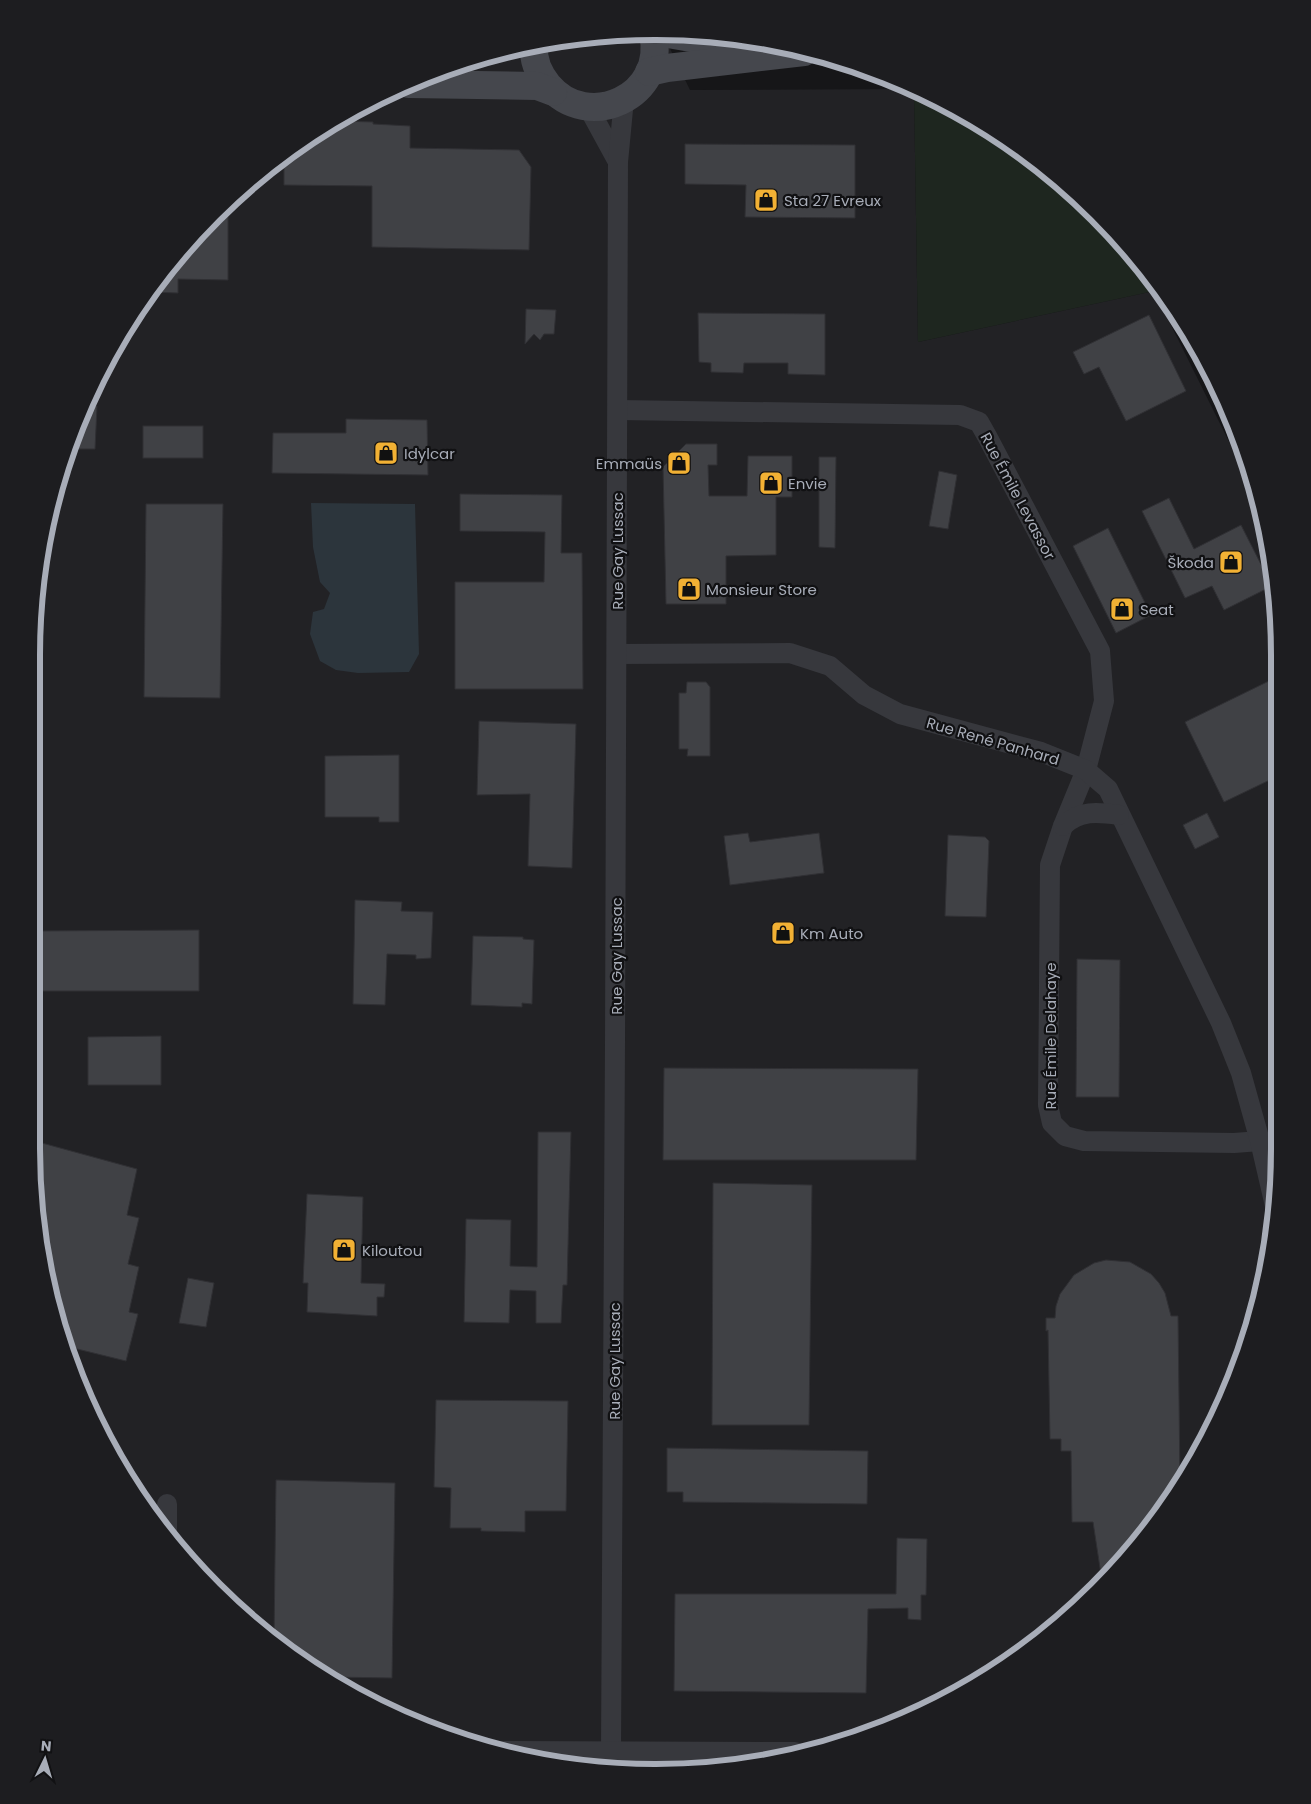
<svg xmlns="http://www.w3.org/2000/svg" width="1311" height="1804" font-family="Poppins,sans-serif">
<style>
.built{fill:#222225}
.green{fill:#1e261f}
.water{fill:#2c353c}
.building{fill:#404145;stroke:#303034}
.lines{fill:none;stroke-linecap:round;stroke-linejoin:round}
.minor{stroke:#37383d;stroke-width:20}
.secondary{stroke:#45474d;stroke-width:28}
.labels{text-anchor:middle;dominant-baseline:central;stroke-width:4.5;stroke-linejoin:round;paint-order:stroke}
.poi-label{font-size:15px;fill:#a8adb8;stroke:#111113;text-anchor:start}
.street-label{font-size:15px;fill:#a8adb8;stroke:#111113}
.rim{fill:none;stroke:#a8adb8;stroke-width:6}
</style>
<rect width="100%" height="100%" fill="#161618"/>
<polygon class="built" points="614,33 663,34 690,90 911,89 914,91 918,342 1154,291 1251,486 1274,574 1278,1190 1247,1349 1196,1460 1125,1560 1036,1644 895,1725 737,1767 615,1771 534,1761 380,1708 244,1618 136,1495 79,1388 53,1310 31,1148 31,655 52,494 79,416 136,309 186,244 275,160 379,96 494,53"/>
<polygon class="green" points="914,91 967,115 1067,186 1147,271 1154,291 918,342"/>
<polygon class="water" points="311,503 415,504 419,654 409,672 358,673 336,670 320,661 310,634 313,612 324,609 330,593 320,582 313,547"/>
<g class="building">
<polygon points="338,121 373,122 373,124 410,126 410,148 519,150 531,167 529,250 372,247 372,186 284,185 284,155"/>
<polygon points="685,144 855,145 855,218 745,217 746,185 685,184"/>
<polygon points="228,205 228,280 178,279 178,293 149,292 186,244"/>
<polygon points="526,309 556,310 554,334 544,334 540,340 534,334 525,344"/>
<polygon points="698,313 825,314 825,375 788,374 788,363 744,363 743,373 711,372 711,363 699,362"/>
<polygon points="1149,315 1186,391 1126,421 1099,367 1084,374 1073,352"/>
<polygon points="84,406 97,406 95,449 70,449 70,441 79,416"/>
<polygon points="346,419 427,420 428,475 272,473 273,433 346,433"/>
<rect x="143" y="426" width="60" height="32"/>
<polygon points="686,444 717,444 717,465 708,465 709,496 747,496 748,456 792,456 792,497 776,497 776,555 726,556 726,604 666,604 663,467"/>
<polygon points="819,457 836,457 835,548 819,547"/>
<polygon points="939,471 957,475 948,529 929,526"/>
<polygon points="460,494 562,495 561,553 582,553 583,689 455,689 455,582 544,582 545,532 460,531"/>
<polygon points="1169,498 1194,549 1241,525 1272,586 1224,610 1212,586 1185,598 1142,511"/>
<polygon points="146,504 223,504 220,698 144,697"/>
<polygon points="1108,528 1151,615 1116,633 1073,546"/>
<polygon points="1275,678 1276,777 1224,802 1185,722"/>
<polygon points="687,682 706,682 710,687 710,756 687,756 688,749 679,749 679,693 686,693"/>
<polygon points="479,721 576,724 572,868 528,866 530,794 477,795"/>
<polygon points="399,755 399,822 379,822 379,817 325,817 325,756"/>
<polygon points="1207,813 1219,837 1195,849 1183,825"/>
<polygon points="748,833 750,842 819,833 824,873 730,885 724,836"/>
<polygon points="948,835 985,837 989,841 986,917 945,916"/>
<polygon points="355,900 402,902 401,911 433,912 431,958 416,959 416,955 387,954 385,1005 353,1004"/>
<polygon points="199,930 199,991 38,991 37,931"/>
<polygon points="473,936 523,937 523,939 534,940 532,1004 522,1003 522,1007 471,1005"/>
<polygon points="1077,959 1120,960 1119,1097 1076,1097"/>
<polygon points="161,1036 161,1085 88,1085 88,1037"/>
<polygon points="664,1068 918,1069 916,1160 663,1160"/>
<polygon points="538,1132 571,1132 567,1285 563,1285 561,1323 536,1323 536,1291 510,1290 509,1323 464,1322 466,1219 511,1220 510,1266 537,1267"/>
<polygon points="31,1140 137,1169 127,1215 139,1218 128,1264 139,1267 129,1312 138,1314 126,1361 65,1346 53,1310"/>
<polygon points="713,1183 812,1185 809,1425 712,1425"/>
<polygon points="307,1194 363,1197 361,1283 385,1284 384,1297 377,1297 377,1316 307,1312 308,1283 303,1283"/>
<polygon points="1106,1260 1130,1262 1151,1274 1159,1283 1165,1293 1171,1316 1178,1316 1180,1482 1125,1560 1102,1581 1093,1522 1072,1522 1071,1451 1061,1451 1061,1439 1050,1439 1048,1330 1046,1331 1046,1318 1055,1318 1056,1306 1060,1294 1074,1275 1094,1263"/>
<polygon points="188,1278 214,1283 206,1327 179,1323"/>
<polygon points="436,1400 568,1401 566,1511 525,1511 525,1532 481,1531 481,1528 450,1528 451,1488 434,1487"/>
<polygon points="667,1448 868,1451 867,1504 683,1502 683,1492 667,1492"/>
<polygon points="276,1480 395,1483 392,1678 332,1677 274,1638"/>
<polygon points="897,1538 927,1539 926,1595 921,1595 921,1620 908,1619 908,1608 868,1609 866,1693 674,1691 675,1594 896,1594"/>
</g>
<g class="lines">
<g class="minor">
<polyline points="588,107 618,162"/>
<polyline points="618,410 960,415 979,422 988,438 1100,651 1104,701 1086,770 1063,826 1050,865 1048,1105 1052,1123 1065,1136 1084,1141 1234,1143 1260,1141"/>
<polyline points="617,654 790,653 830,666 864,695 900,714 1041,752 1086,770 1108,789 1221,1023 1241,1073 1260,1141 1275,1206"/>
<path d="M1063,826C1079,810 1098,812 1119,815"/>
<polyline points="167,1504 167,1530"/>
<polyline points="611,1750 615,1043 618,162 624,99"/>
<polyline points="504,1751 795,1752"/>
</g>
<g class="secondary">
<polyline points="668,34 714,42 756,45"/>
<path d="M534,46C533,60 539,74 548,85C588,133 667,96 653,34"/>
<polyline points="649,72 667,68 804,52"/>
<polyline points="409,84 537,86 553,92"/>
</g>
</g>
<defs>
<g id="shop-square" transform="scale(1.25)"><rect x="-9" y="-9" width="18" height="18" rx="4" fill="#f2b134" stroke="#111113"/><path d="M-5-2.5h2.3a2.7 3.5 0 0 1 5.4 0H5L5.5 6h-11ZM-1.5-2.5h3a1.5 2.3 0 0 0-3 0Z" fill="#111"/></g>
</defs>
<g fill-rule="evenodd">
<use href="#shop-square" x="766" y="200"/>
<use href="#shop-square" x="386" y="453"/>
<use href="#shop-square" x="679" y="463"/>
<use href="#shop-square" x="771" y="483"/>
<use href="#shop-square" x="1231" y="562"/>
<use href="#shop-square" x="689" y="589"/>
<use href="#shop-square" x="1122" y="609"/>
<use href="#shop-square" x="783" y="933"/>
<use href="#shop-square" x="344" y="1250"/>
</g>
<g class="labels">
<g class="poi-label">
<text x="784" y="200">Sta 27 Evreux</text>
<text x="404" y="453">Idylcar</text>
<text x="662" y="463" text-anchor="end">Emmaüs</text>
<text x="788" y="483">Envie</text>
<text x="1214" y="562" text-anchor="end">Škoda</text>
<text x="706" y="589">Monsieur Store</text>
<text x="1140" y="609">Seat</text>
<text x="800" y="933">Km Auto</text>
<text x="362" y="1250">Kiloutou</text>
</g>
<g class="street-label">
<text transform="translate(1018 496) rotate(62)">Rue Émile Levassor</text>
<text transform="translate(617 551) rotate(-90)">Rue Gay Lussac</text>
<text transform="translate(993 741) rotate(16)">Rue René Panhard</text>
<text transform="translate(616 956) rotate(-90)">Rue Gay Lussac</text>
<text transform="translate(1050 1036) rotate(-90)">Rue Émile Delahaye</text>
<text transform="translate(614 1361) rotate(-90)">Rue Gay Lussac</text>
</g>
</g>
<path d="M0 0H1311V1804H0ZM655 40H656A615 615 0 0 1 1271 655V1149A615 615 0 0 1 656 1764H655A615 615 0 0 1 40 1149V655A615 615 0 0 1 655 40Z" fill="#1d1d20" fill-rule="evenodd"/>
<path class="rim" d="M655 40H656A615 615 0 0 1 1271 655V1149A615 615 0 0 1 656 1764H655A615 615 0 0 1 40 1149V655A615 615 0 0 1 655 40Z"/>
<g transform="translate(45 1759) rotate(5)" stroke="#111113" stroke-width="4" paint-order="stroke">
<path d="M0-4L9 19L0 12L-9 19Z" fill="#a8adb8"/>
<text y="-8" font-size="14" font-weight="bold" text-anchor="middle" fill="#a8adb8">N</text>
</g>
</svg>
